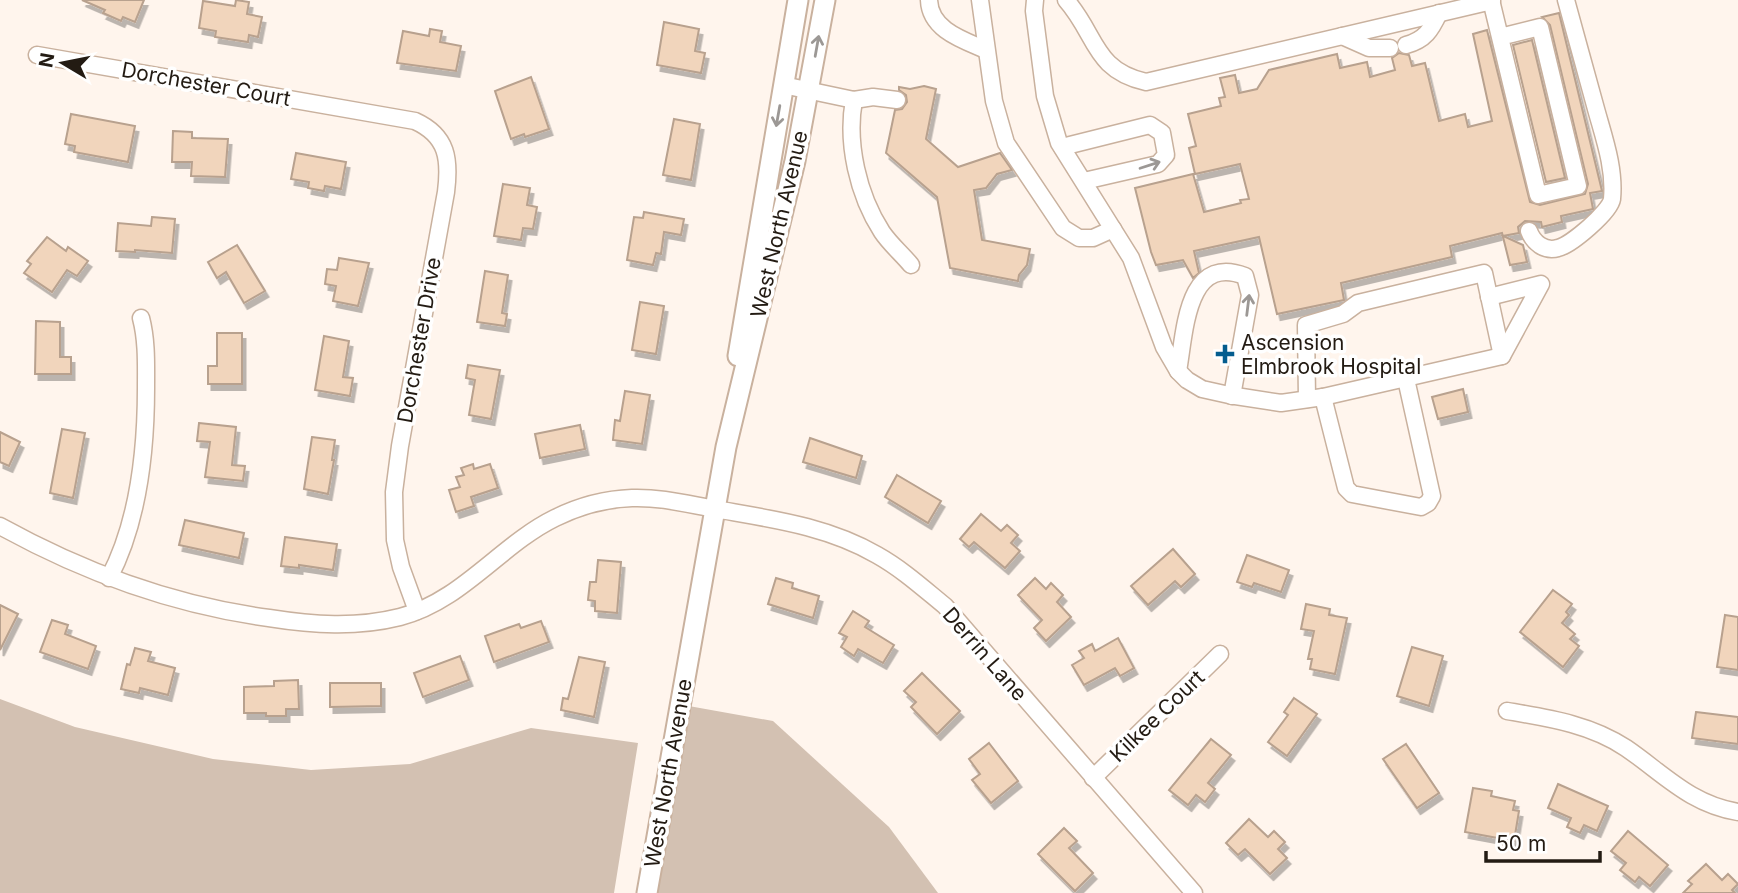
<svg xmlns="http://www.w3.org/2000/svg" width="1738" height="893" font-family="Inter,sans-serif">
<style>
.green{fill:#d3c1b2}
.building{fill:#f1d5bc;stroke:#b8a18e;stroke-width:2;filter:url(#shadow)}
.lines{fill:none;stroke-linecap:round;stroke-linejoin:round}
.minor-casing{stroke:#c9b19e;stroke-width:19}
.major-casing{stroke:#c9b19e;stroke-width:23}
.minor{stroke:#fff;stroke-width:16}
.major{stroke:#fff;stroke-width:19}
.oneway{stroke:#9c9895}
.poi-dot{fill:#045d8f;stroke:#fff;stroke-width:2.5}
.labels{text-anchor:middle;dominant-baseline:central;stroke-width:7;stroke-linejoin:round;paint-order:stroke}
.street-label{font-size:21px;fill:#231b13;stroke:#fff}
.poi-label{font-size:21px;fill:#231b13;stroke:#fff;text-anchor:start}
</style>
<defs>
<filter id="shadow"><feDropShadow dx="3.5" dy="6" stdDeviation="0" flood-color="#0004"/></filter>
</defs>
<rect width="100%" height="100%" fill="#fff5ed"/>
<g class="green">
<polygon points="0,699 75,727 213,759 311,770 410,764 531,728 638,743 614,893 0,893"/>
<polygon points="672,703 773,721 889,827 938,893 641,893"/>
</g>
<g class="building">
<polygon points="82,0 144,0 135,22 123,17 121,21 103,13 105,10"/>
<polygon points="236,0 249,2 247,14 262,17 258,37 249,35 248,42 215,37 216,31 199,28 203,1 235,6"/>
<polygon points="1559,13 1602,191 1590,193 1593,209 1561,216 1562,222 1542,227 1541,222 1525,221 1518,227 1519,233 1503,236 1523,245 1527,262 1510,265 1502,233 1450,246 1452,257 1341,283 1344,300 1277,314 1259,237 1194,251 1199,273 1193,278 1183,260 1156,265 1151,252 1135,188 1193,174 1204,212 1241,203 1240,200 1249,199 1240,164 1195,174 1189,148 1196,146 1188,114 1221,106 1219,98 1225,97 1220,78 1235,75 1239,93 1257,89 1269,70 1337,54 1340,68 1367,62 1370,77 1395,70 1392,58 1399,53 1409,55 1412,66 1425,63 1439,121 1465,114 1468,127 1492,121 1473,34 1487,30 1530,202 1540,205 1585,194 1588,184 1550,25 1542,17"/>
<polygon points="664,22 699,29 695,51 705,53 701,73 657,65"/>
<polygon points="430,29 442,31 440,42 461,46 456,71 397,63 403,31 429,36"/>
<polygon points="1532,40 1565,178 1546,182 1513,45"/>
<polygon points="531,77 549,129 525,137 524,134 511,139 495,91"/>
<polygon points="924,86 936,89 926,139 958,167 1000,153 1012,170 997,174 986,188 974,190 982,240 1030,249 1027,265 1019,275 1018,281 950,268 937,197 886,153 895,110 902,109 907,102 906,95 899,90 899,87 910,89"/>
<polygon points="71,114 135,126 128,162 74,152 75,146 65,144"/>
<polygon points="674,119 700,124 691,180 663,175"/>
<polygon points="173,131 192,132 192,138 228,139 225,177 191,176 192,162 172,162"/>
<polygon points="296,153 346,162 341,189 325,186 324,191 308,188 309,182 291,179"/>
<polygon points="503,184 530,188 527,205 537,207 533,229 523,228 521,240 494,236"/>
<polygon points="644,212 684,219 681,235 664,232 661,254 656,253 653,265 627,260 634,217 643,218"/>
<polygon points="152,217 175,219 172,253 135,250 135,252 116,251 118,223 151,226"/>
<polygon points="47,237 66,251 68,247 88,261 77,276 67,270 52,292 24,273 31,264 27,261"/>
<polygon points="237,245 265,291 244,303 226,272 217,278 208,262"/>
<polygon points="339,258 369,263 358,306 333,301 336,286 325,284 327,269 337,270"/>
<polygon points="485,271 508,275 502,313 507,314 505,326 477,322"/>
<polygon points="640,302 664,306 656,354 632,350"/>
<polygon points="36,321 60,322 60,357 71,357 71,374 35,374"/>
<polygon points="217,333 242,333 242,384 208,384 208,366 217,366"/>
<polygon points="324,336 349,341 343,377 353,378 350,396 315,390"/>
<polygon points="468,365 500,370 491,419 469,415 475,380 466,378"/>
<polygon points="1463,389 1468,412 1438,419 1432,397"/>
<polygon points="625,391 650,395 642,444 613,440 615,420 620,421"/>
<polygon points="199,423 236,427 232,465 245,466 243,481 205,477 210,442 197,441"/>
<polygon points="580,425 585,449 540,458 535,434"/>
<polygon points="62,429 85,433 73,498 50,493"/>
<polygon points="0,432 20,442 9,466 0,462"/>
<polygon points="312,437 335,440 332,460 334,460 328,494 304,489"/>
<polygon points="810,438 862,456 856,478 803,462"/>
<polygon points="473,464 474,469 490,464 498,488 471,497 474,506 456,512 449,490 460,487 456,477 464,475 461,468"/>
<polygon points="897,475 941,501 928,523 885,497"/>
<polygon points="981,514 1001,531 1007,525 1018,535 1011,543 1020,551 1005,568 974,542 969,547 960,539"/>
<polygon points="185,520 244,533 239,558 179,545"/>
<polygon points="285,537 337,544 333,570 299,565 299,568 281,566"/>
<polygon points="1173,549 1195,574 1181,587 1175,581 1148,605 1131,586"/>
<polygon points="1247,555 1289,570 1281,592 1254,583 1252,587 1237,582"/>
<polygon points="598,560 621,562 617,613 595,611 595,601 588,600 590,582 596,582"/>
<polygon points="776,578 793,583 792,588 819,596 813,618 768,604"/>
<polygon points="1035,578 1046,589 1051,583 1063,595 1057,602 1071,617 1046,641 1034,628 1042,620 1018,595"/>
<polygon points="1553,590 1572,604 1566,612 1569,615 1562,623 1575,634 1570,639 1579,646 1563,667 1520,632"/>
<polygon points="1306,604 1330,609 1329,615 1347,618 1335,674 1310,669 1312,659 1308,659 1314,631 1301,629"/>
<polygon points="0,605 18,614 0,650"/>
<polygon points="853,611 869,621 865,627 894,645 883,663 858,649 854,656 841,647 847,637 839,633"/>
<polygon points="1725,615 1738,617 1738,670 1717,667"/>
<polygon points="52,620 68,625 65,634 96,646 88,669 40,652"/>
<polygon points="541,621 549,642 494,662 485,636 519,624 521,628"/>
<polygon points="1118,638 1134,668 1120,676 1115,668 1084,685 1072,665 1084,658 1079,651 1092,644 1095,651"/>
<polygon points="1412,647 1443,656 1429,706 1397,696"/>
<polygon points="135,648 151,652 148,661 175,668 168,695 140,688 139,693 121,689 127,664 130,665"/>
<polygon points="460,656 469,680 423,697 414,673"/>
<polygon points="579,657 605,662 594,717 561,710 563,698 568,699"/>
<polygon points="922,673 960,711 937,734 911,707 916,702 904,691"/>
<polygon points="298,680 299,709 286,709 286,716 266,716 266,713 244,713 244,687 274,686 274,681"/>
<polygon points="330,683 381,683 381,706 330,707"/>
<polygon points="1294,698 1317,714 1287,756 1268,742 1288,715 1284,712"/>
<polygon points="1696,712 1738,717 1738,744 1692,738"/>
<polygon points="1211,739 1231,755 1208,783 1215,789 1205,802 1196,795 1188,805 1169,790"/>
<polygon points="989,743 1018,781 991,803 972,780 980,774 969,759"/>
<polygon points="1406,744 1439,793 1417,808 1383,759"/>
<polygon points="1558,784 1608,806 1597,831 1584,825 1580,833 1567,827 1571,818 1548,808"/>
<polygon points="1473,788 1492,791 1491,796 1515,801 1513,810 1519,811 1514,841 1465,832"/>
<polygon points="1249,819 1268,837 1274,831 1285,842 1278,849 1287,858 1270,874 1245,849 1238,855 1226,843"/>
<polygon points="1064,828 1077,841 1069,848 1093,873 1075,891 1038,854"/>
<polygon points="1628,831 1668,865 1650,886 1639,877 1635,882 1620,870 1626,863 1611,851"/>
<polygon points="1706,864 1722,880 1728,874 1738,884 1732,890 1735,893 1683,893 1692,884 1688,881"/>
</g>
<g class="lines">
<g class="minor-casing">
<g id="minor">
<path d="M929,0C930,30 963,40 986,50"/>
<polyline points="980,0 994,101 1006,143 1063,228 1079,238 1093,238 1113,229"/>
<polyline points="1035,0 1034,11 1045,96 1059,143 1131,258 1164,347 1178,371 1187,380 1202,389 1229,395 1281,403 1323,397 1502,356 1541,284 1489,297"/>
<path d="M1066,0C1097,35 1093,70 1146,82L1492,1"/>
<polyline points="1491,0 1538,195 1578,186 1540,27 1500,37"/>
<polyline points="1342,36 1369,48 1390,48"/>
<path d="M1406,45C1425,40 1431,30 1439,13"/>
<path d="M37,55L415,121C448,136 450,160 446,192L400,446L394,492L395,540L401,567L417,611"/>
<polyline points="783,85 854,100 873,97 897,100"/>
<path d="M854,100C846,143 858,195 882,232C890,244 902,254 911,265"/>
<polyline points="1062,147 1150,125 1162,133 1166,155 1158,164 1084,181"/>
<path d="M1529,231C1533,242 1544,252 1558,248C1571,245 1610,212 1612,199C1615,168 1604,138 1596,109C1586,73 1576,36 1566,0"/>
<path d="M1178,371C1185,333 1186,253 1245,276L1250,295L1232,396"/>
<polyline points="1323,397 1346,488 1352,494 1421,507 1428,503 1432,496 1406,379"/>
<polyline points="1307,399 1306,325 1343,314 1358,303 1484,273 1502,356"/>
<path d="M0,526C85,573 173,605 269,618C313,625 356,628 400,617C462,601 500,545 555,518C579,506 606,499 632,498C660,497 687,504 715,509C771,519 827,526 877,555C902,569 923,588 945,606L1194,893"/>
<path d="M109,578C139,521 146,451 146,388C146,365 147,341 141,318"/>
<path d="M1507,711C1548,718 1590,724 1626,748C1664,774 1690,804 1738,812"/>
<polyline points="1093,778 1220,654"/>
</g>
</g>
<g class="major-casing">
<g id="major">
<polyline points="738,356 798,0"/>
<polyline points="647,893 726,447 795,161 825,0"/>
</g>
</g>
<use href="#minor" class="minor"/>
<use href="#major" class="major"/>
</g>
<defs><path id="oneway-shaft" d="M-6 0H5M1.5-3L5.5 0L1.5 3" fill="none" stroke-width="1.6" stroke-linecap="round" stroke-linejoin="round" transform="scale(1.75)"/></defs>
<g class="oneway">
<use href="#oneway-shaft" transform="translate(817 46) rotate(-80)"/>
<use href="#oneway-shaft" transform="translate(778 116) rotate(100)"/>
<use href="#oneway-shaft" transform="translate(1150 165) rotate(-18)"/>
<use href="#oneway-shaft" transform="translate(1248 305) rotate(-83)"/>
</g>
<path class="poi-dot" d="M1221.5 343.5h7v7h7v7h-7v7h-7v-7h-7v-7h7z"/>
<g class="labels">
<g class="street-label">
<text transform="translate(206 84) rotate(10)">Dorchester Court</text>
<text transform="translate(779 224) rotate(-77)">West North Avenue</text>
<text transform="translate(419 340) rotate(-80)">Dorchester Drive</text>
<text transform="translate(985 654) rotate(49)">Derrin Lane</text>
<text transform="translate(1157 716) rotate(-44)">Kilkee Court</text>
<text transform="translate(668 773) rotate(-80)">West North Avenue</text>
</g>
<g class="poi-label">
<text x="1241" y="342">Ascension<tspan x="1241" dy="24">Elmbrook Hospital</tspan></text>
</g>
</g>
<g transform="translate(63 63) rotate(280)" stroke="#ffffff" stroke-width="5" paint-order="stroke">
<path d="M0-5L12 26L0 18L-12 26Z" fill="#231b13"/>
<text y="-10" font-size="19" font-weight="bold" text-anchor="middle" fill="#231b13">N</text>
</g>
<path d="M1486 851v10h114v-10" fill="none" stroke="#231b13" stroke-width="3.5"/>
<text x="1496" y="851" font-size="21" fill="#231b13" stroke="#ffffff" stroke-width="5" paint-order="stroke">50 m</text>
</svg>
